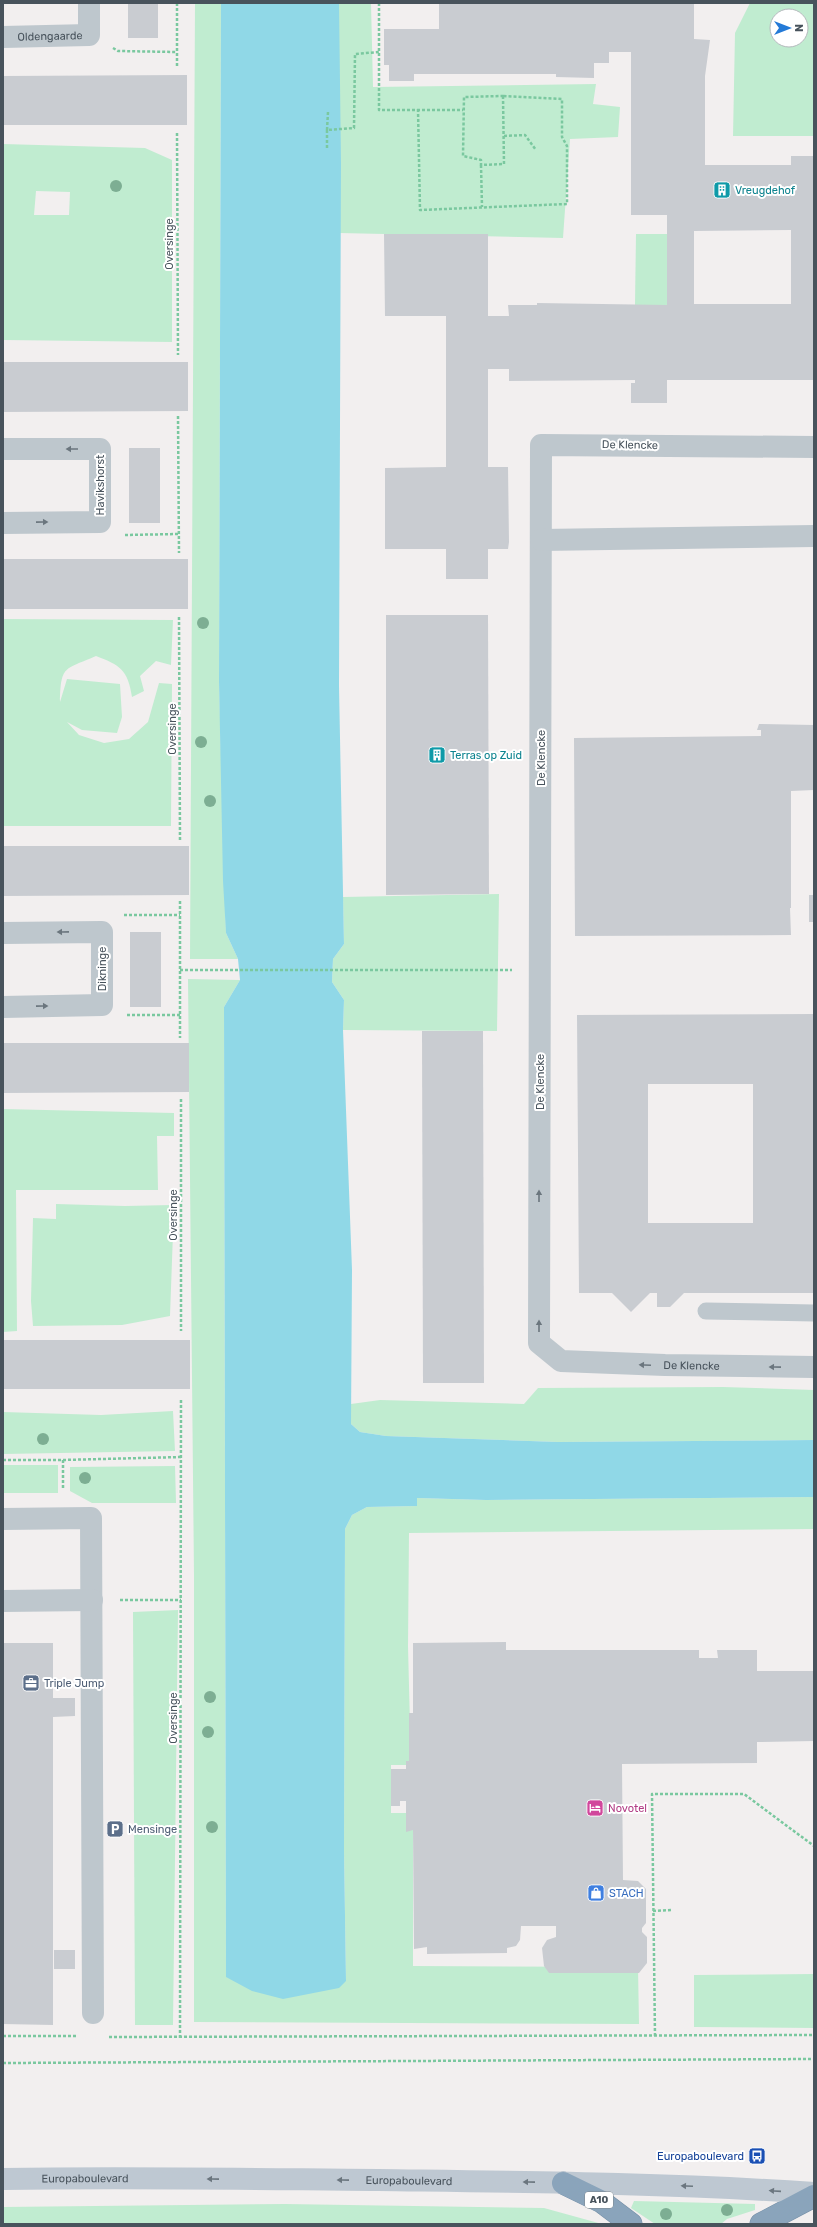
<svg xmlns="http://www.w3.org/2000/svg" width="817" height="2227" font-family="Rubik,sans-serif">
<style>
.green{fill:#c0ecd0;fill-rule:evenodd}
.water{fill:#90d8e7}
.building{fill:#c9ccd1;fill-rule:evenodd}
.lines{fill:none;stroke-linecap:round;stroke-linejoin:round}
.motorway-casing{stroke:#758fa7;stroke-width:23}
.path{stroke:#7ac89f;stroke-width:2.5;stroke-dasharray:3 2;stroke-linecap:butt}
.service{stroke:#bec7cd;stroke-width:17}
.minor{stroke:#bec7cd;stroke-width:22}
.secondary{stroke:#bec8d2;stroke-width:22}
.motorway{stroke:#8aa4bb;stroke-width:22}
.tree{fill:#7dae93}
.oneway{fill:#6b767e}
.oneway2{fill:#6b767f}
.labels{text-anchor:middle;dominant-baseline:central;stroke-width:4;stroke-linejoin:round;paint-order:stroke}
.shield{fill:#fff;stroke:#7f878d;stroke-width:1}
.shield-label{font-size:10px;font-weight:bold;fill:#48535c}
.street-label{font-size:11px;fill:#48535c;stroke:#fff}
.culture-label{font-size:11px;fill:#0d838f;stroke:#fff;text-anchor:start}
.service-label{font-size:11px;fill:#4e5e75;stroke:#fff;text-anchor:start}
.hotel-label{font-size:11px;fill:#b23c85;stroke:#fff;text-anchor:start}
.shop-label{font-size:11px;fill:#366cbe;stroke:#fff;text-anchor:start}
.transit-label{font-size:11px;fill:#164399;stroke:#fff;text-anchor:end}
</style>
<rect width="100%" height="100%" fill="#f2efef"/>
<g class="green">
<polygon points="195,3 221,3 219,682 226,933 238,959 190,959"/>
<polygon points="339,3 371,3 373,87 596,84 593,104 620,107 618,137 570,139 563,238 339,233"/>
<path d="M750,3H814V136H733L735,33ZM777,16H801V40H777Z"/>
<path d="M3,144L145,148L172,160V342L3,340ZM36,191L70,192L69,215H34Z"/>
<polygon points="636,234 667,234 667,305 635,305"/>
<path d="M3,619L173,620L171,665L156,661L140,676L144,691L132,697C128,670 120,665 96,656C64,670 61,665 60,702L67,679L120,684L122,717L117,733L82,730L67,722L79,735L104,743L129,739L148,722L159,683L172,684L171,826H3Z"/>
<polygon points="499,894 497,1031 343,1030 344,1000 332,982 333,959 344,944 343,897"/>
<polygon points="188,979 240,980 224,1007 226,1977 346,1981 344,1850 345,1529 352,1515 367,1507 417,1506 417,1498 486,1500 814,1497 814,1529 409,1533 408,1646 411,1765 391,1765 391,1813 413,1813 413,1966 638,1967 639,2024 194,2022 194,1576"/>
<polygon points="3,1109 174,1113 174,1136 157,1136 158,1190 16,1190 17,1331 3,1332"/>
<polygon points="56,1204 125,1206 172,1205 173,1233 170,1316 122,1325 33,1326 31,1301 33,1218 56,1219"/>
<polygon points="723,1387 814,1390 814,1440 558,1442 386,1436 360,1432 351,1424 351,1404 380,1400 524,1404 538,1388"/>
<polygon points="173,1411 175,1451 3,1454 3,1412 101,1415"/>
<rect x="3" y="1465" width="55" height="28"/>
<polygon points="175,1466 176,1503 92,1503 70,1491 70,1467"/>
<polygon points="178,1610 173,2025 135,2025 133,1612"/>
<polygon points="814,1974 814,2028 694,2027 694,1975"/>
<polygon points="634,2201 755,2204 755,2210 727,2219 721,2224 655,2224 631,2208"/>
<polygon points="285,2204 544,2208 602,2224 3,2224 3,2207"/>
</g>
<polygon class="water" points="221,3 339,3 341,164 339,686 344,944 333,959 332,982 344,1000 343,1030 352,1270 351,1424 360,1432 386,1436 558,1442 814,1440 814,1497 486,1500 417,1498 417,1506 367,1507 352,1515 345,1529 344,1850 346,1981 339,1988 283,1999 252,1991 226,1977 224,1007 240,980 238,959 226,933 223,881 219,682"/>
<g class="building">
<rect x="128" y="3" width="30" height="35"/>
<path d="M439,3H694V39L710,40L705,76V165H791V156H814V380H667V403H631V383H635V380L509,381V369H488V467H508L509,542L508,549H488V579H446V549H385V468L446,467V316H385L384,234H488V316H509L508,305H537V303L667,305V215H631V52H609V63H594V78L556,77V74H414V81H389V65H384V29H439ZM791,230V304H694V231Z"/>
<polygon points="187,75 187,125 3,125 3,76"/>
<polygon points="3,362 188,362 188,411 3,412"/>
<rect x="129" y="448" width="31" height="75"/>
<rect x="3" y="559" width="185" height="50"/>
<polygon points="386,615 488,615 489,894 386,895"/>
<polygon points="759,724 814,725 814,790 791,791 791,908 790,908 791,935 575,936 574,738 761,736 761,730 757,730"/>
<polygon points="3,846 189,846 189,895 3,896"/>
<rect x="809" y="895" width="5" height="27"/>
<rect x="130" y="932" width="31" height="75"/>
<path d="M814,1014V1293H684L670,1307H657V1293H650L631,1312L612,1293H579L577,1015ZM648,1084H753V1223H648Z"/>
<polygon points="422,1031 483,1031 484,1383 423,1383"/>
<polygon points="3,1043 189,1043 189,1092 3,1093"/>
<rect x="3" y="1340" width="187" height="49"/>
<polygon points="506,1642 506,1650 699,1650 699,1658 718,1658 717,1650 757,1650 757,1671 814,1671 814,1741 757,1742 757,1763 622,1764 623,1880 638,1881 646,1889 646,1923 642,1928 642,1932 647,1937 647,1963 639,1973 549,1973 544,1966 542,1948 547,1940 556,1937 556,1926 521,1926 520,1940 516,1946 507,1948 507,1953 427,1954 427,1947 414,1949 413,1830 406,1832 406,1801 400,1801 400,1806 391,1806 391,1769 406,1769 406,1761 409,1761 409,1713 413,1713 413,1643"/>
<polygon points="3,1643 53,1643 53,1698 75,1698 75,1716 53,1717 53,2025 3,2024"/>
<rect x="54" y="1950" width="21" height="19"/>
</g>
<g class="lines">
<g class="motorway-casing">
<g id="motorway">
<polyline points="563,2183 602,2202 631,2224"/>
<polyline points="761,2224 814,2196"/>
</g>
</g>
<g class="path">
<polyline points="177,3 177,68"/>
<polyline points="379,3 379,110 463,110"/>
<polyline points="113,48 118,51 177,52"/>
<polygon points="503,96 504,164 481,165 481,160 463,156 464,97"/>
<polyline points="418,109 420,210 567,204 567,146 562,137 562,99 503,96"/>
<polyline points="328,112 327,130 354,128 355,54 379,52"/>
<polyline points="327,130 327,149"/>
<polyline points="177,133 178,355"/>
<polyline points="504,136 525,135 536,150"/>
<polyline points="481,165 482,207"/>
<polyline points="178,416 179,553"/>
<polyline points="125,535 178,534"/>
<polyline points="179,617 180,841"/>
<polyline points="180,901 180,1038"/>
<polyline points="124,915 180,915"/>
<polyline points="180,970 512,970"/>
<polyline points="127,1015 180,1015"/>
<polyline points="181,1099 181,1331"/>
<polyline points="3,1460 63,1460 63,1490"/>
<polyline points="63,1460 182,1457"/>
<polyline points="120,1600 181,1600"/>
<polyline points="653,1911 671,1910"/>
<polyline points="3,2036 76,2036"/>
<polyline points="655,2036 652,1794 744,1794 814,1846"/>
<polyline points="109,2037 814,2035"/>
<polyline points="180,2038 181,1398"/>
<polyline points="3,2063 814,2059"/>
</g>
<polyline class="service" points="706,1311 814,1313"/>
<g class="minor">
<path id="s1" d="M3,37L89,35V3"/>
<path id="s2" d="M814,447L541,445L539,1343L561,1361L665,1365L814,1367"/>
<polyline points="3,449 100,449 100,522 3,523"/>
<polyline points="541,540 814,536"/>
<polyline points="3,933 102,932 102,1005 3,1007"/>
<polyline points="3,1519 91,1518 93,2013"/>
<polyline points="3,1601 92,1600"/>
</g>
<path class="secondary" id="s3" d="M3,2179C128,2177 253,2179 378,2180C523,2182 669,2183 814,2193"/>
<use href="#motorway" class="motorway"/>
</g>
<g class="tree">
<circle cx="116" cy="186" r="6"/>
<circle cx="203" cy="623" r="6"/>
<circle cx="201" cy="742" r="6"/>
<circle cx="210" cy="801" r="6"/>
<circle cx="43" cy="1439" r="6"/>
<circle cx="85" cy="1478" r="6"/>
<circle cx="210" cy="1697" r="6"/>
<circle cx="208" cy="1732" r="6"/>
<circle cx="212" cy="1827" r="6"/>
<circle cx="727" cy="2210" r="6"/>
<circle cx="666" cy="2214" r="6"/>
</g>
<defs><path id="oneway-solid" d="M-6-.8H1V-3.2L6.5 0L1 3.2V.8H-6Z"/></defs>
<g class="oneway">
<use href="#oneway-solid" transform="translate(72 449) rotate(180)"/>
<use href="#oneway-solid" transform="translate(42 522) rotate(-1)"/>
<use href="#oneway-solid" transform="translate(63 932) rotate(179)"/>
<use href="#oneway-solid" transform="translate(42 1006) rotate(-1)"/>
<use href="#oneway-solid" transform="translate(539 1196) rotate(-90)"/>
<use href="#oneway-solid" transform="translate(539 1326) rotate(-90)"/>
<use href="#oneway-solid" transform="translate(645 1365) rotate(-178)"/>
<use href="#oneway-solid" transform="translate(775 1367) rotate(-179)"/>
</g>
<g class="oneway2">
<use href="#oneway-solid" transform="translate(213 2179) rotate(-179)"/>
<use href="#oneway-solid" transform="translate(343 2180) rotate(-179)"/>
<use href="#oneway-solid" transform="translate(529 2182) rotate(-179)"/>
<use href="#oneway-solid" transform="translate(687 2186) rotate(-178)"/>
<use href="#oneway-solid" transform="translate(775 2191) rotate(-176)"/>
</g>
<defs>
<g id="building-square" transform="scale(0.9)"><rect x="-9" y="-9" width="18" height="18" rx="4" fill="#0f9aa8" stroke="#fff"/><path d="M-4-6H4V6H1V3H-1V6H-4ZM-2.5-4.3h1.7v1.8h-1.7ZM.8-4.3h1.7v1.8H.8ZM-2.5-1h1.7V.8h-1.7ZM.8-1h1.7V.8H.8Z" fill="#fff"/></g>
<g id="office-square" transform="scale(0.9)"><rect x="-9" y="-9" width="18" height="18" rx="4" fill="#5c6f8a" stroke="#fff"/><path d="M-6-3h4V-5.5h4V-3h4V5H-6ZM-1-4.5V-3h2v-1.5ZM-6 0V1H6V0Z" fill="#fff"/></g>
<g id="hotel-square" transform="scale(0.9)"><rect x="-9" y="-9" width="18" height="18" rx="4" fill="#d1479c" stroke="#fff"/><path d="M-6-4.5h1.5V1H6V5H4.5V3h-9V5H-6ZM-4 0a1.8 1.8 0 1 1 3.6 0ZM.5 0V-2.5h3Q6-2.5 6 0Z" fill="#fff"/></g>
<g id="parking-square" transform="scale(0.9)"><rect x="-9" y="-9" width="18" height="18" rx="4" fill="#5c6f8a" stroke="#fff"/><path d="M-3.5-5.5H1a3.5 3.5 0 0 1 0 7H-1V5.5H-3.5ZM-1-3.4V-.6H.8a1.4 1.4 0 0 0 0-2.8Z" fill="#fff"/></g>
<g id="shop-square" transform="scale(0.9)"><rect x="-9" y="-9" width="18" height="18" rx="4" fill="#3f7fe0" stroke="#fff"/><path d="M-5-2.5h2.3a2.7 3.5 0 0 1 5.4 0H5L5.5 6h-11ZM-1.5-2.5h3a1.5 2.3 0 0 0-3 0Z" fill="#fff"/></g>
<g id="bus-square" transform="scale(0.9)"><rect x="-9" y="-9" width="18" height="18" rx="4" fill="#1a4fb4" stroke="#fff"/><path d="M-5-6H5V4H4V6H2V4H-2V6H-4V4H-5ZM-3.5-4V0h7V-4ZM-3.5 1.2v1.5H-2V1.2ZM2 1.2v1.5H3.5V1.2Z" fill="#fff"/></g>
</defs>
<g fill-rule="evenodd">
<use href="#building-square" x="722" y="190"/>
<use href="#building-square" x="437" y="755"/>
<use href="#office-square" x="31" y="1683"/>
<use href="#hotel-square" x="595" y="1808"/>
<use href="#parking-square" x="115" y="1829"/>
<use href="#shop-square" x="596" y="1893"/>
<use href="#bus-square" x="757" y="2156"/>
</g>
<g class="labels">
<rect class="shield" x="585" y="2192" width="28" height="16" rx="3"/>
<g class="shield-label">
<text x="599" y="2200">A10</text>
</g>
<g class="street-label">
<text stroke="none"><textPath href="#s1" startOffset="47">Oldengaarde</textPath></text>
<text transform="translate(169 244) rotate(-90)">Oversinge</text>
<text transform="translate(630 445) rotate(1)">De Klencke</text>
<text transform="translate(100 485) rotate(-90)">Havikshorst</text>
<text transform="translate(172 729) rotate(-90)">Oversinge</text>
<text transform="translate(541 758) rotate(-90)">De Klencke</text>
<text transform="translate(102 969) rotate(-90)">Dikninge</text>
<text transform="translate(540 1082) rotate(-90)">De Klencke</text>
<text transform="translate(173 1215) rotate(-90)">Oversinge</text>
<text stroke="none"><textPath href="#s2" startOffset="1330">De Klencke</textPath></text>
<text transform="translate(173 1718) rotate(-90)">Oversinge</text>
<text stroke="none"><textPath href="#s3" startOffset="82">Europaboulevard</textPath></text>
<text stroke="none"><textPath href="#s3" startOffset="406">Europaboulevard</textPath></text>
</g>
<g class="culture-label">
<text x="735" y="190">Vreugdehof</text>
<text x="450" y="755">Terras op Zuid</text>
</g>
<g class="service-label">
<text x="44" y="1683">Triple Jump</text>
<text x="128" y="1829">Mensinge</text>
</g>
<g class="hotel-label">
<text x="608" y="1808">Novotel</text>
</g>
<g class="shop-label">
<text x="609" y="1893">STACH</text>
</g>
<g class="transit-label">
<text x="744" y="2156">Europaboulevard</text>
</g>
</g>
<rect width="817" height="2227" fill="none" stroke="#48535c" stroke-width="8"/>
<g transform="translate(789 28) rotate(90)"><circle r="19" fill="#ffffff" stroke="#b6babe"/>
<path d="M0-3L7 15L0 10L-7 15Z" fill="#247ad7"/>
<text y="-6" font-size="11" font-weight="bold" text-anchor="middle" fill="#48535c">N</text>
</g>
</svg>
